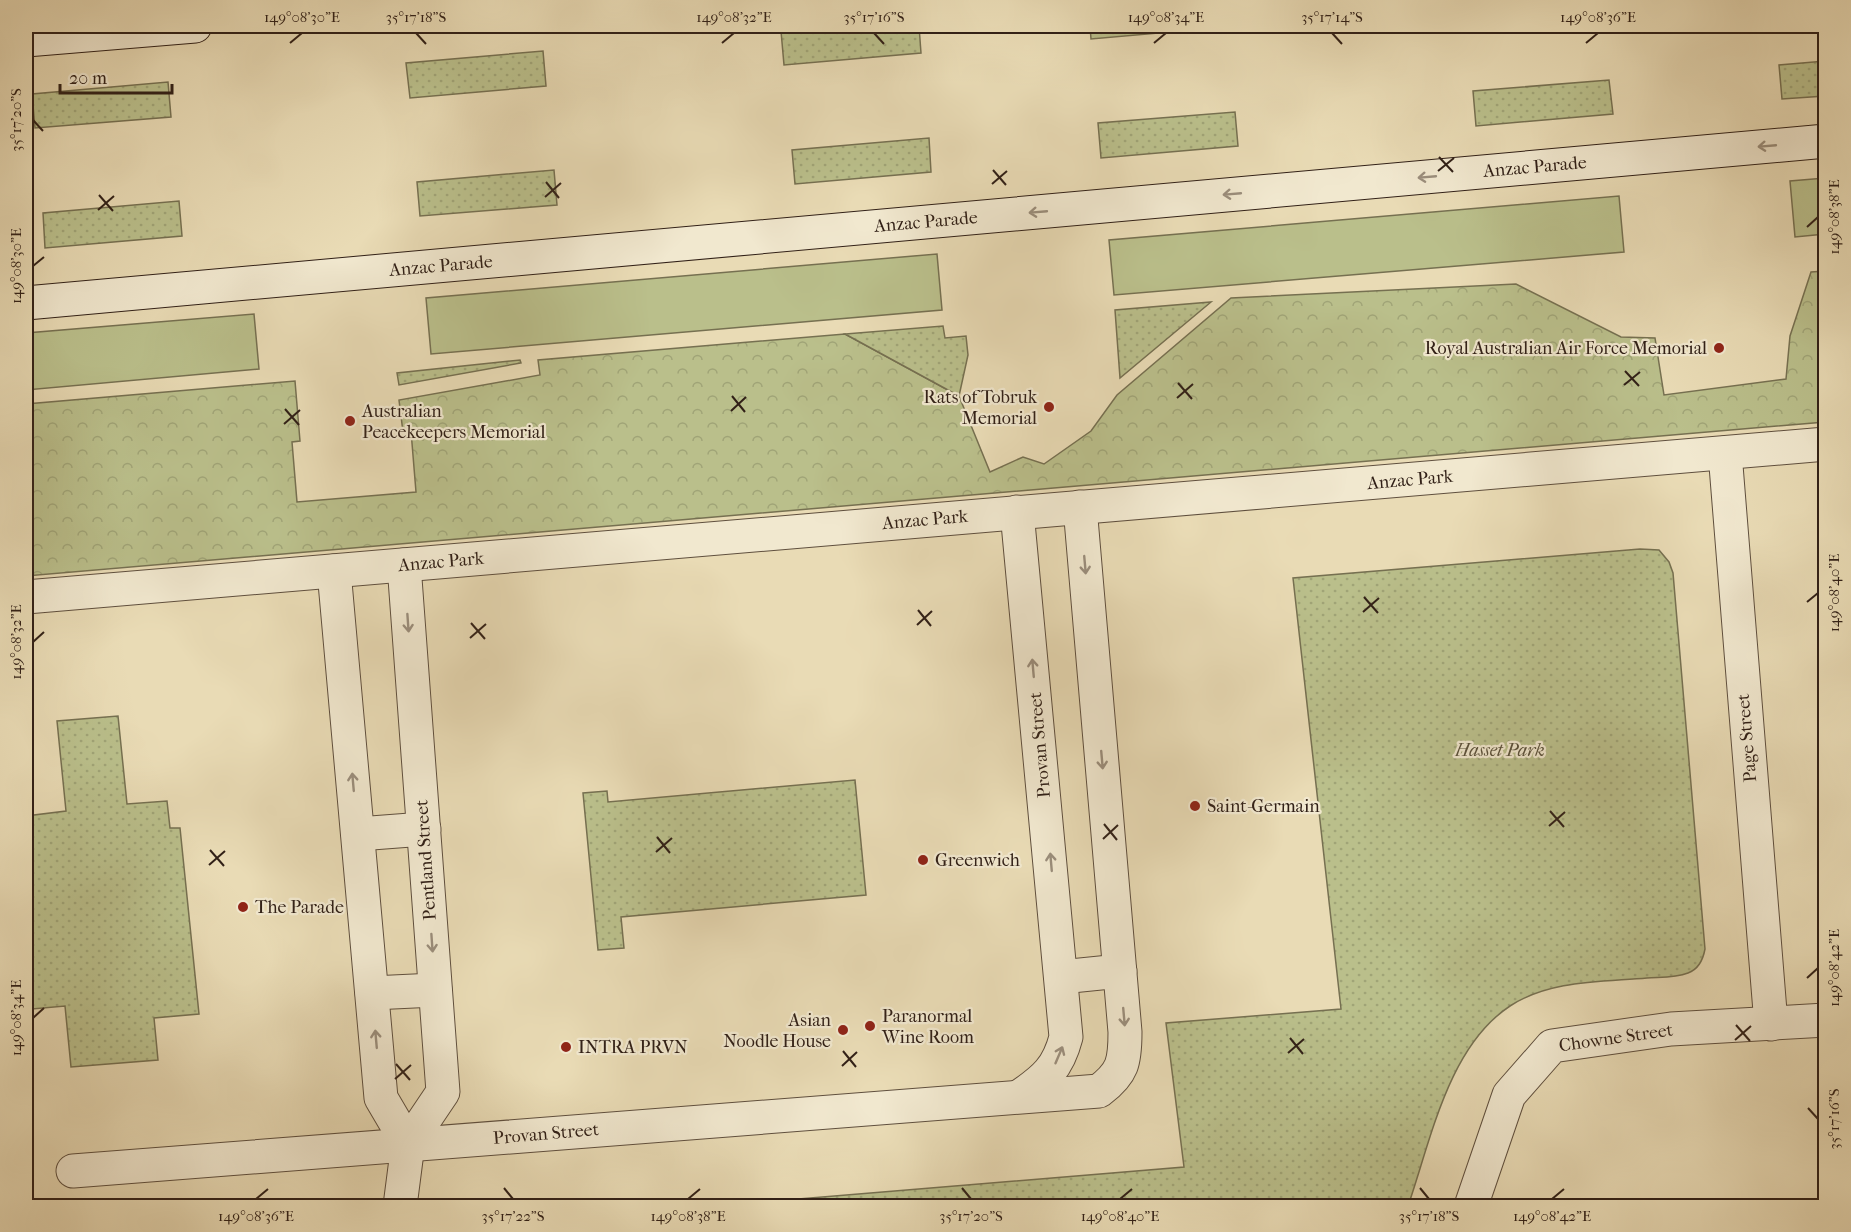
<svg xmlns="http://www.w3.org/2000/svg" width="1851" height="1232" font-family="'IM FELL French Canon',serif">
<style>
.grass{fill:#babf8b;stroke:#767051;stroke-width:1.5}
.forest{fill:url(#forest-crowns);stroke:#767051;stroke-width:1.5}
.park{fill:url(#park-dots);stroke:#767051;stroke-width:1.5}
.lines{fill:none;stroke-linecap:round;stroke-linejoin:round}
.street-casing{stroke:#5f4f3e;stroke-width:35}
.secondary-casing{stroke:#312017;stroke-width:35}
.street{stroke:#f1e8cf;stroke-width:33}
.secondary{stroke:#f1e8cf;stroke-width:33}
.oneway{stroke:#9b8e7c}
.ticks{fill:none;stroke:#312017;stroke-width:2}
.poi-dot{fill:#8f2418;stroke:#f1e8cf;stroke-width:2}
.labels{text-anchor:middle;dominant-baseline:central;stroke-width:4.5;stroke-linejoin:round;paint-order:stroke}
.street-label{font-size:18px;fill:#312017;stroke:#f1e8cf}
.poi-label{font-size:18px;fill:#312017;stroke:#f1e8cf;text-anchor:start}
.park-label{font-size:18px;font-style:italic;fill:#5a503a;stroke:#f1e8cf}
.neatline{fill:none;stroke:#312017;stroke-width:2}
.ticks-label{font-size:15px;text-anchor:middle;fill:#312017}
</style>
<defs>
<pattern id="forest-crowns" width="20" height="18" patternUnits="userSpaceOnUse" patternTransform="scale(1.5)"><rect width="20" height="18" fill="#babf8b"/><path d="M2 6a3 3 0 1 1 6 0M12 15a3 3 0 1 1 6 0" fill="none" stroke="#a0a477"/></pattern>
<pattern id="park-dots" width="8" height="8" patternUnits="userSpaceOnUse" patternTransform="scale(1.5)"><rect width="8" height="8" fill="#babf8b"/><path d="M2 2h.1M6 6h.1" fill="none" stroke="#a0a477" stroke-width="1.8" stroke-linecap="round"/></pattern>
</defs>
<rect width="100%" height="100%" fill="#e9dbb5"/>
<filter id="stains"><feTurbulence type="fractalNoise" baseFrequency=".00333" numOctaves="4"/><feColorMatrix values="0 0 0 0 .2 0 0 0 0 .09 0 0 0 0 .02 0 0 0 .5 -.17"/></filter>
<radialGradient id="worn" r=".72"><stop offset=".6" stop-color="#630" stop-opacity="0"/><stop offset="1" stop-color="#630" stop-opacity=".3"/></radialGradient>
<g class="grass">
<polygon points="1825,178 1825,234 1795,237 1790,181"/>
<polygon points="1619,196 1624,252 1114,295 1109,240"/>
<polygon points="937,254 942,310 431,354 426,298"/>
<polygon points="254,314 259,369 26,390 26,333"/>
</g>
<polygon class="forest" points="1825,271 1825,422 26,576 26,404 295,381 300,441 292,442 297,502 416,492 411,431 403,432 399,400 540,375 538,360 845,334 959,396 990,472 1023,457 1044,464 1091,431 1117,395 1231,298 1516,284 1621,337 1655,338 1664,395 1786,379 1790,336 1811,272"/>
<g class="park">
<polygon points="840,26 919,26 921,53 784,65 781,31"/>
<polygon points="1090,26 1227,26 1228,27 1091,39"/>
<polygon points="543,51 546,86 410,98 406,63"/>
<polygon points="1825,61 1825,96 1782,99 1779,65"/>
<polygon points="1609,80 1613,114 1476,126 1473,91"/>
<polygon points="168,82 171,117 35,128 32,94"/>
<polygon points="1235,112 1238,146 1101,158 1098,123"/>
<polygon points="929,138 931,172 795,184 792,150"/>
<polygon points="554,170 557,205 420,216 417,182"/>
<polygon points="179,201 182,236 45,248 43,213"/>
<polygon points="1211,302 1120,378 1115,310"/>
<polygon points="943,326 945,338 966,336 968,355 959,396 845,334"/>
<polygon points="520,360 521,363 399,385 397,373"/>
<path d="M1640,549L1659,550L1669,562L1673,573L1705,949C1703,960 1699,969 1688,973C1675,978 1660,977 1647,978C1601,982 1550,980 1510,1006C1448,1047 1431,1140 1408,1206H714L1184,1167L1166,1023L1341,1009L1293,578Z"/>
<polygon points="118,716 127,804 167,801 170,828 180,828 199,1014 154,1018 158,1060 71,1067 65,1006 32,1009 26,943 26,816 66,811 57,721"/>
<polygon points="855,780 866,895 621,917 624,948 598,950 583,793 607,791 608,802"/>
<polygon points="26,1137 27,1137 34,1206 26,1206"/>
</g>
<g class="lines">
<g class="street-casing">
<g id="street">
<polyline points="1725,453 1771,1024"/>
<path d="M1017,512L1066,1037C1058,1068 1045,1079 1020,1096"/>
<polyline points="334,571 381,1098 408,1144"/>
<polyline points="26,597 1826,444"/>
<polyline points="358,834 424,829"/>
<polyline points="1061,977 1120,971"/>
<polyline points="372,993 435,990"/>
<path d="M73,1171L1099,1091C1123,1073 1125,1062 1125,1032L1080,507"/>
<polyline points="400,1206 408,1144 443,1092 404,565"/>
<polyline points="1471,1206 1509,1095 1552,1046 1671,1029 1826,1020"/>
</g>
</g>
<g class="secondary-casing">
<g id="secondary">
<polyline points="26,40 195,26"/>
<polyline points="26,303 1826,141"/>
</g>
</g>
<use href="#street" class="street"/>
<use href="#secondary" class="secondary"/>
</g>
<defs><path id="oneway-shaft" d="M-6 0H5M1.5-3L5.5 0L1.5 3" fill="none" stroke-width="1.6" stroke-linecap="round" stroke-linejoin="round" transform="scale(1.5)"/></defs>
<g class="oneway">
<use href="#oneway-shaft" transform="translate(1767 146) rotate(175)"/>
<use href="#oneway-shaft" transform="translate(1427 177) rotate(175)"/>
<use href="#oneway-shaft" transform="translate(1232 194) rotate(175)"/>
<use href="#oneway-shaft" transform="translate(1038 212) rotate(175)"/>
<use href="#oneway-shaft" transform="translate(1085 565) rotate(85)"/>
<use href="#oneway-shaft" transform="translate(408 623) rotate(86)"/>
<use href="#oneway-shaft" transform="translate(1033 668) rotate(-95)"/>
<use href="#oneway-shaft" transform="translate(1102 760) rotate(85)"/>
<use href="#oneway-shaft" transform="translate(353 782) rotate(-95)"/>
<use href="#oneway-shaft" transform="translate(1051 862) rotate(-95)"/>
<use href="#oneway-shaft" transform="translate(432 943) rotate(86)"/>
<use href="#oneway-shaft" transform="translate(1124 1017) rotate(85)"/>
<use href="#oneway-shaft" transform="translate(376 1039) rotate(-95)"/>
<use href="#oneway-shaft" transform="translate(1059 1055) rotate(-67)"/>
</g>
<path class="ticks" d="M416,33L426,44M874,33L884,44M1332,33L1342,44M290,43L302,33M722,43L734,33M1154,43L1166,33M1586,43L1598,33M33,120L43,131M1439,157L1453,172M993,170L1006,185M1438,171L1454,158M546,182L559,198M992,184L1007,171M99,195L113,211M545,197L561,183M98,210L114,196M1807,227L1818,217M33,266L44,257M1625,371L1639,386M1178,383L1192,399M1624,385L1640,372M732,396L745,412M1177,398L1193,384M285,409L299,425M731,411L746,397M284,424L300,410M1364,597L1378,613M1807,602L1818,593M918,610L931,626M1363,612L1379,598M471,623L485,639M917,625L932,611M470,638L486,624M33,642L44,632M1550,811L1564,827M1104,824L1117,840M1549,826L1565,812M657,837L670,853M1103,839L1118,825M210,850L224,866M656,852L672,838M209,865L225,851M1807,978L1818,968M33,1018L44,1008M1736,1025L1750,1041M1290,1038L1303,1054M1735,1040L1751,1026M843,1051L856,1067M1288,1053L1304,1039M396,1064L410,1080M842,1066L857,1052M395,1079L411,1065M1808,1108L1818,1119M504,1188L513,1199M962,1188L971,1199M1420,1188L1429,1199M256,1199L268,1189M688,1199L700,1189M1120,1199L1132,1189M1552,1199L1564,1189"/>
<g class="poi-dot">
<circle cx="1719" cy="348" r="6"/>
<circle cx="1049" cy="407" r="6"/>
<circle cx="350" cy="421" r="6"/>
<circle cx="1195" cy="806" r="6"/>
<circle cx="923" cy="860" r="6"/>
<circle cx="243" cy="907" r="6"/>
<circle cx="870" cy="1026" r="6"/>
<circle cx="843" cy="1030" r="6"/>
<circle cx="566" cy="1047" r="6"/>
</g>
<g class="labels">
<g class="street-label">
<text transform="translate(1535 167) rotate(-5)">Anzac Parade</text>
<text transform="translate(926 222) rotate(-5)">Anzac Parade</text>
<text transform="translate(441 266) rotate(-5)">Anzac Parade</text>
<text transform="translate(1410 480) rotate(-5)">Anzac Park</text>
<text transform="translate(925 520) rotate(-5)">Anzac Park</text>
<text transform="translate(441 562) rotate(-5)">Anzac Park</text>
<text transform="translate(1747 738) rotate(-95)">Page Street</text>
<text transform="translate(1040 745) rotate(-95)">Provan Street</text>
<text transform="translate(426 860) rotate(-94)">Pentland Street</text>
<text transform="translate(1616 1038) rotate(-8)">Chowne Street</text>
<text transform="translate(546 1134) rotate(-5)">Provan Street</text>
</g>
<g class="poi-label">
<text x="1707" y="348" text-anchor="end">Royal Australian Air Force Memorial</text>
<text x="1037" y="397" text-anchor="end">Rats of Tobruk<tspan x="1037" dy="21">Memorial</tspan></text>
<text x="362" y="411">Australian<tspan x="362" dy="21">Peacekeepers Memorial</tspan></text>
<text x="1207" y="806">Saint-Germain</text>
<text x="935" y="860">Greenwich</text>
<text x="255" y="907">The Parade</text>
<text x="882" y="1016">Paranormal<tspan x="882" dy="21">Wine Room</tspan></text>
<text x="831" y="1020" text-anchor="end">Asian<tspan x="831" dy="21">Noodle House</tspan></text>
<text x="578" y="1047">INTRA PRVN</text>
</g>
<g class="park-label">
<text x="1500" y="750">Hasset Park</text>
</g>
</g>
<rect width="1851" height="1232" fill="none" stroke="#e9dbb5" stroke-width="66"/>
<path d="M60 84v9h112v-9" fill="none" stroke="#312017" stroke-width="3"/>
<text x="69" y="84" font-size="18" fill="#312017" stroke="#f1e8cf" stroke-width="4.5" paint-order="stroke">20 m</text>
<rect x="33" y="33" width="1785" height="1166" class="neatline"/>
<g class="ticks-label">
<text x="302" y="22">149°08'30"E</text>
<text x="416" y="22">35°17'18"S</text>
<text x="734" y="22">149°08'32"E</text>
<text x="874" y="22">35°17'16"S</text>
<text x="1166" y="22">149°08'34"E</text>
<text x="1332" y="22">35°17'14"S</text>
<text x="1598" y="22">149°08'36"E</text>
<text transform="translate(16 120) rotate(-90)" y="5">35°17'20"S</text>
<text transform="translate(1834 217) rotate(-90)" y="5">149°08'38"E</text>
<text transform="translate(16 266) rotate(-90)" y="5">149°08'30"E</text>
<text transform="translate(1834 593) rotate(-90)" y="5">149°08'40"E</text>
<text transform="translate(16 642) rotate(-90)" y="5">149°08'32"E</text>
<text transform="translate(1834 968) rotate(-90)" y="5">149°08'42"E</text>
<text transform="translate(16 1018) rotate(-90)" y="5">149°08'34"E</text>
<text transform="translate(1834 1119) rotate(-90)" y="5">35°17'16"S</text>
<text x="256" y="1221">149°08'36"E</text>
<text x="513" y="1221">35°17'22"S</text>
<text x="688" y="1221">149°08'38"E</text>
<text x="971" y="1221">35°17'20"S</text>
<text x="1120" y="1221">149°08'40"E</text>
<text x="1429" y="1221">35°17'18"S</text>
<text x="1552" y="1221">149°08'42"E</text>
</g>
<rect width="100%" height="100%" filter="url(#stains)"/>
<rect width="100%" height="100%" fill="url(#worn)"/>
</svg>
